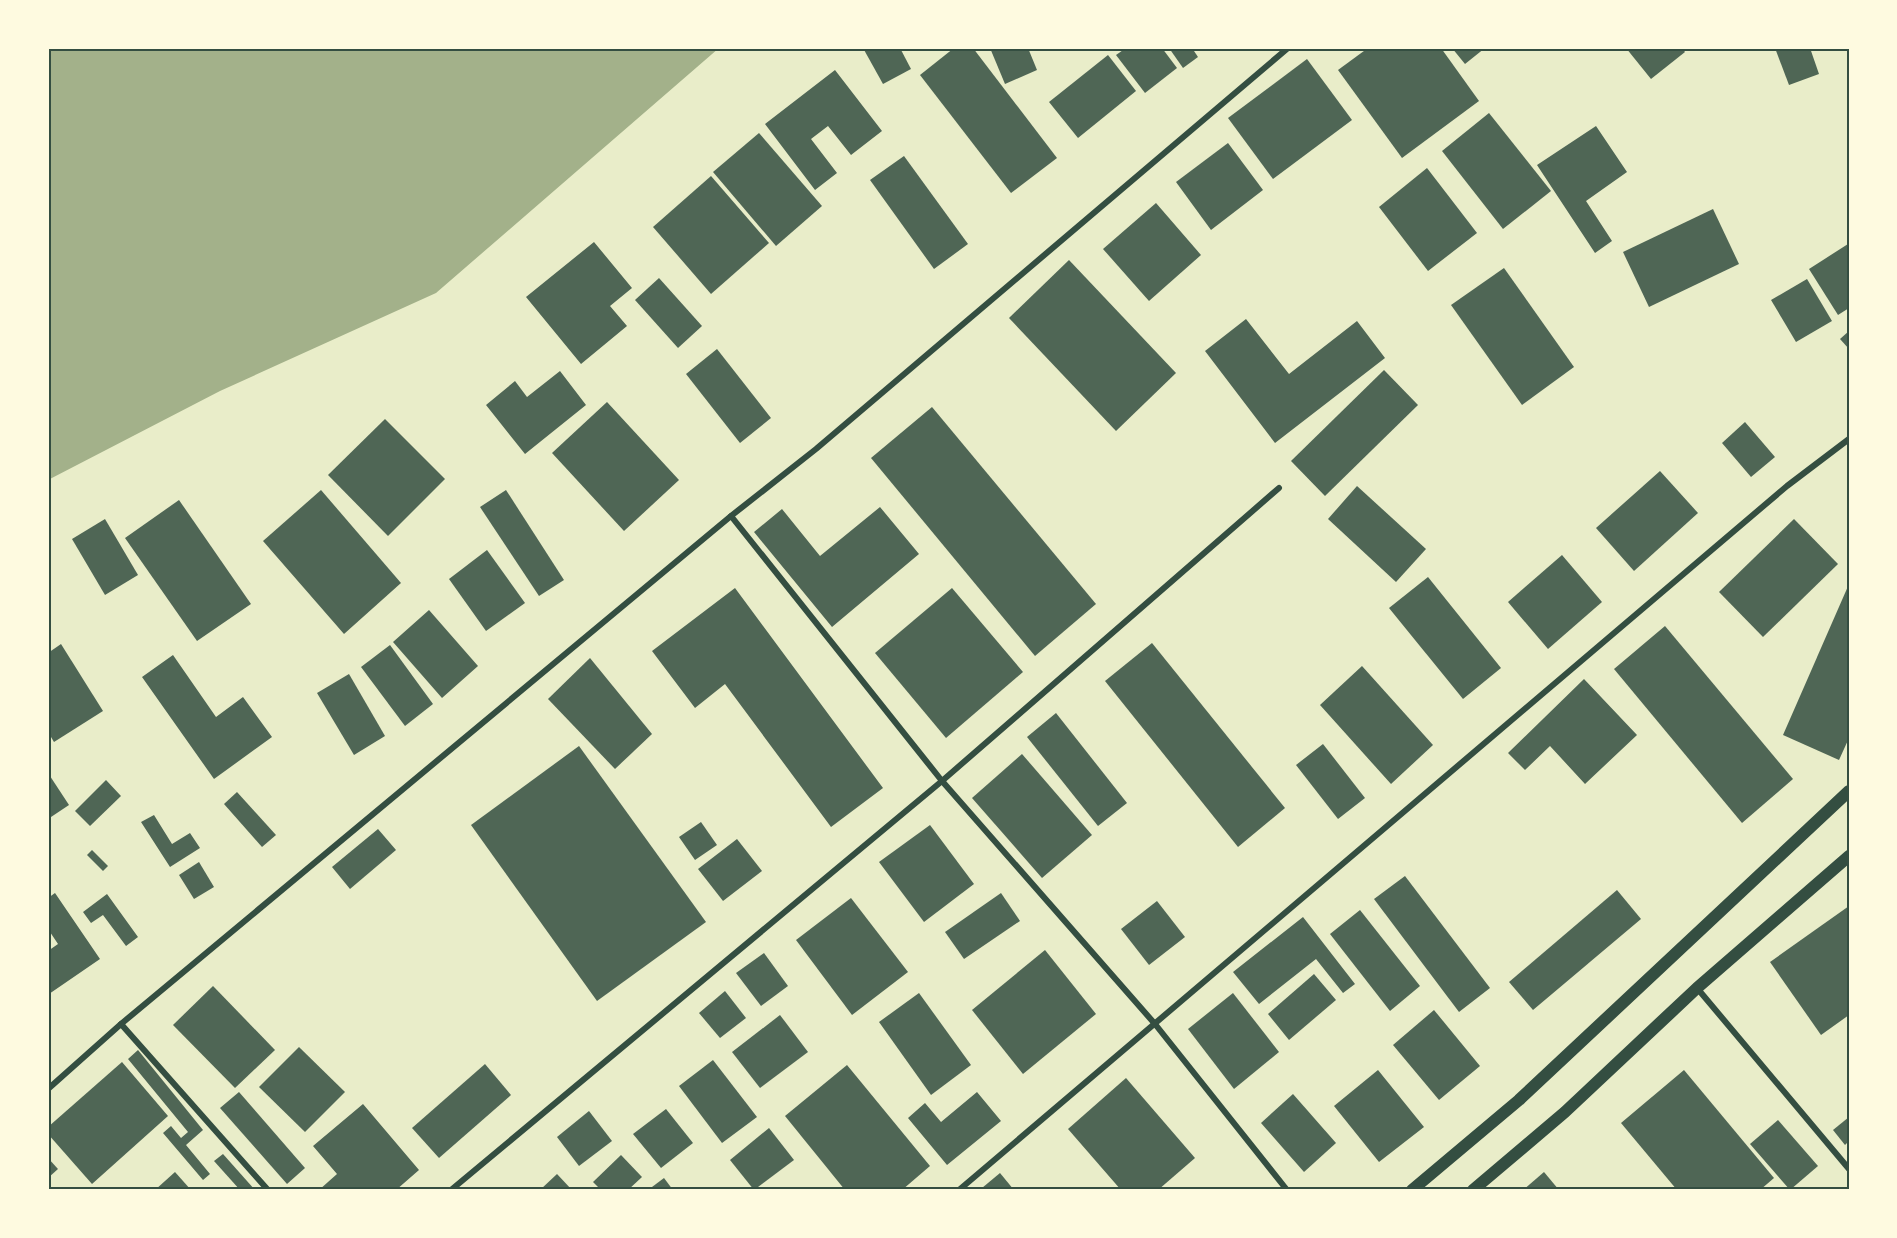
<svg xmlns="http://www.w3.org/2000/svg" width="1897" height="1238" font-family="'Times New Roman',serif">
<style>
.water{fill:#a3b18a}
.building{fill:#4f6655}
.lines{fill:none;stroke-linecap:round;stroke-linejoin:round}
.minor{stroke:#344e41;stroke-width:6}
.secondary{stroke:#344e41;stroke-width:12}
.neatline{fill:none;stroke:#344e41;stroke-width:2}
</style>
<rect width="100%" height="100%" fill="#e9edc9"/>
<polygon class="water" points="48,48 719,48 436,293 220,391 48,480"/>
<g class="building">
<polygon points="863,48 900,48 911,69 883,84"/>
<polygon points="954,48 973,48 1057,158 1011,193 920,75"/>
<polygon points="990,48 1028,48 1037,70 1005,84"/>
<polygon points="1126,48 1162,48 1177,68 1145,93 1116,55"/>
<polygon points="1169,48 1192,48 1198,57 1183,68"/>
<polygon points="1368,48 1441,48 1479,101 1402,158 1338,70"/>
<polygon points="1452,48 1485,48 1465,64"/>
<polygon points="1626,48 1682,48 1685,52 1651,79"/>
<polygon points="1775,48 1810,48 1819,74 1789,85"/>
<polygon points="1108,55 1136,91 1078,138 1049,102"/>
<polygon points="1307,59 1352,120 1273,179 1228,118"/>
<polygon points="835,70 882,131 851,155 828,126 811,139 837,173 815,190 765,124"/>
<polygon points="1489,113 1551,191 1503,229 1442,151"/>
<polygon points="1596,126 1627,172 1586,201 1612,241 1595,253 1537,165"/>
<polygon points="759,133 822,206 776,246 713,172"/>
<polygon points="1228,143 1263,190 1211,230 1176,182"/>
<polygon points="904,156 968,244 934,269 870,180"/>
<polygon points="1427,168 1477,233 1428,271 1379,207"/>
<polygon points="711,176 769,243 711,294 653,227"/>
<polygon points="1156,203 1201,255 1149,301 1103,249"/>
<polygon points="1713,209 1739,264 1649,307 1623,252"/>
<polygon points="594,242 632,288 610,306 627,326 581,364 526,297"/>
<polygon points="1848,244 1849,308 1838,315 1809,269"/>
<polygon points="1069,260 1176,373 1116,431 1009,318"/>
<polygon points="1504,268 1574,367 1522,405 1451,305"/>
<polygon points="659,278 702,326 678,348 635,300"/>
<polygon points="1807,279 1832,321 1796,342 1771,300"/>
<polygon points="1246,319 1289,374 1357,321 1385,358 1275,443 1205,351"/>
<polygon points="1849,331 1849,349 1840,339"/>
<polygon points="717,349 771,418 740,443 686,374"/>
<polygon points="1384,370 1418,405 1325,496 1291,461"/>
<polygon points="560,371 586,405 525,454 486,405 515,381 527,397"/>
<polygon points="607,402 679,480 624,531 552,453"/>
<polygon points="932,407 1096,604 1035,656 871,458"/>
<polygon points="385,419 445,479 388,536 328,475"/>
<polygon points="1745,422 1775,457 1751,477 1722,443"/>
<polygon points="1660,471 1698,513 1634,571 1596,528"/>
<polygon points="1357,486 1426,549 1396,582 1328,519"/>
<polygon points="321,490 401,583 344,634 263,541"/>
<polygon points="506,490 564,580 539,596 480,507"/>
<polygon points="179,500 251,604 197,641 125,538"/>
<polygon points="880,507 919,554 832,627 754,532 782,509 820,556"/>
<polygon points="105,519 138,575 105,595 72,539"/>
<polygon points="1794,519 1838,564 1763,637 1719,592"/>
<polygon points="487,550 525,603 486,631 449,579"/>
<polygon points="1562,555 1602,602 1548,649 1508,602"/>
<polygon points="1428,577 1501,668 1463,699 1389,608"/>
<polygon points="1849,584 1849,738 1839,760 1783,735"/>
<polygon points="735,588 883,788 831,827 725,684 695,708 652,651"/>
<polygon points="952,588 1023,672 946,738 875,653"/>
<polygon points="429,610 478,666 442,698 393,642"/>
<polygon points="1665,626 1793,779 1742,823 1614,669"/>
<polygon points="1152,643 1285,808 1238,847 1105,681"/>
<polygon points="61,644 103,711 54,742 48,732 48,653"/>
<polygon points="390,645 433,704 405,726 361,667"/>
<polygon points="173,655 216,717 243,697 272,737 214,779 142,677"/>
<polygon points="590,658 652,734 615,769 548,699"/>
<polygon points="1362,666 1433,745 1391,784 1320,705"/>
<polygon points="349,674 385,736 354,755 317,693"/>
<polygon points="1584,679 1637,735 1585,784 1550,746 1525,770 1508,753"/>
<polygon points="1056,713 1127,803 1098,826 1027,737"/>
<polygon points="1323,744 1365,798 1338,819 1296,765"/>
<polygon points="579,746 706,922 597,1001 471,825"/>
<polygon points="1022,754 1092,835 1042,878 972,798"/>
<polygon points="48,773 69,805 48,819"/>
<polygon points="106,780 121,796 90,826 75,811"/>
<polygon points="237,792 276,835 262,847 224,804"/>
<polygon points="154,815 172,844 190,833 200,848 170,867 141,822"/>
<polygon points="701,822 717,845 695,860 679,837"/>
<polygon points="930,825 974,884 924,922 879,862"/>
<polygon points="378,829 396,850 350,889 332,867"/>
<polygon points="737,839 762,871 723,901 698,869"/>
<polygon points="92,850 108,866 103,871 87,855"/>
<polygon points="199,862 214,887 194,899 179,875"/>
<polygon points="1405,876 1490,988 1459,1012 1374,899"/>
<polygon points="1617,890 1641,919 1533,1010 1509,982"/>
<polygon points="55,893 100,959 49,994 48,951 58,944 48,929 48,898"/>
<polygon points="1001,893 1020,921 964,959 945,932"/>
<polygon points="107,894 138,937 126,946 103,915 91,923 83,912"/>
<polygon points="851,898 908,972 852,1015 796,940"/>
<polygon points="1157,901 1185,937 1149,965 1121,929"/>
<polygon points="1849,906 1849,1015 1821,1035 1770,962"/>
<polygon points="1360,910 1420,986 1390,1011 1330,934"/>
<polygon points="1303,917 1355,984 1343,993 1316,959 1259,1004 1233,972"/>
<polygon points="1045,950 1096,1014 1023,1074 972,1010"/>
<polygon points="764,953 788,986 761,1006 736,973"/>
<polygon points="1314,974 1336,1000 1289,1040 1268,1014"/>
<polygon points="213,986 275,1050 235,1088 173,1025"/>
<polygon points="725,991 746,1018 720,1038 699,1013"/>
<polygon points="919,993 971,1065 931,1095 879,1022"/>
<polygon points="1233,993 1279,1052 1234,1089 1188,1029"/>
<polygon points="1434,1010 1480,1066 1439,1100 1393,1045"/>
<polygon points="780,1015 808,1052 760,1088 732,1052"/>
<polygon points="299,1047 345,1092 305,1132 259,1087"/>
<polygon points="138,1050 203,1130 186,1145 210,1174 203,1180 163,1133 171,1126 181,1138 188,1132 128,1059"/>
<polygon points="713,1060 757,1117 722,1143 679,1086"/>
<polygon points="122,1062 168,1116 92,1184 48,1134 48,1127"/>
<polygon points="485,1064 511,1095 439,1158 412,1128"/>
<polygon points="847,1065 930,1166 902,1190 845,1190 785,1116"/>
<polygon points="1378,1070 1424,1127 1379,1162 1334,1106"/>
<polygon points="1684,1070 1774,1178 1760,1190 1677,1190 1621,1123"/>
<polygon points="1126,1078 1195,1158 1158,1190 1121,1190 1068,1129"/>
<polygon points="239,1092 305,1168 287,1184 220,1108"/>
<polygon points="977,1092 1001,1121 947,1165 908,1118 925,1103 941,1122"/>
<polygon points="1293,1094 1336,1143 1304,1172 1261,1123"/>
<polygon points="363,1104 419,1170 396,1190 319,1190 337,1174 313,1146"/>
<polygon points="666,1109 693,1143 661,1168 633,1134"/>
<polygon points="589,1111 612,1141 579,1166 557,1137"/>
<polygon points="1849,1117 1849,1141 1845,1145 1833,1130"/>
<polygon points="1778,1120 1818,1166 1790,1190 1750,1144"/>
<polygon points="769,1128 794,1160 754,1190 730,1160"/>
<polygon points="223,1154 255,1190 240,1190 214,1161"/>
<polygon points="621,1155 642,1177 628,1190 601,1190 593,1182"/>
<polygon points="48,1158 58,1169 48,1178"/>
<polygon points="175,1172 191,1190 155,1190"/>
<polygon points="1544,1172 1559,1190 1523,1190"/>
<polygon points="1000,1173 1014,1190 983,1190 982,1188"/>
<polygon points="557,1174 572,1190 540,1190"/>
<polygon points="664,1178 673,1190 648,1190"/>
</g>
<g class="lines">
<g class="minor">
<polyline points="731,516 942,781 1155,1024 1287,1190"/>
<polyline points="1697,988 1849,1169"/>
<polyline points="121,1024 268,1190"/>
<polyline points="48,1089 121,1024 731,516 816,449 1288,48"/>
<polyline points="451,1190 942,781 1279,488"/>
<polyline points="959,1190 1787,486 1849,439"/>
</g>
<g class="secondary">
<polyline points="1412,1190 1519,1100 1849,791"/>
<polyline points="1473,1190 1565,1112 1697,988 1849,856"/>
</g>
</g>
<rect width="1897" height="1238" fill="none" stroke="#fefae0" stroke-width="99"/>
<rect x="50" y="50" width="1798" height="1138" class="neatline"/>
</svg>
